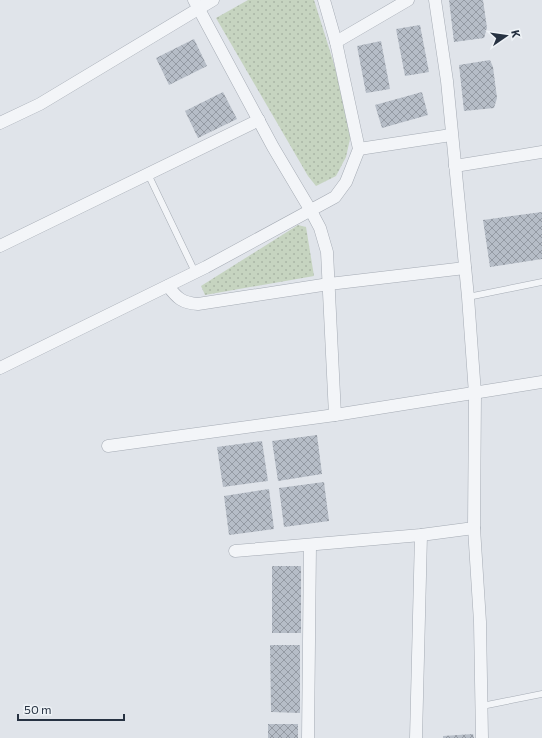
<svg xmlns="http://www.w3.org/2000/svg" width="542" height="738" font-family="Commissioner,sans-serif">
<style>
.grass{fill:url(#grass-dots)}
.building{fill:url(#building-cross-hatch)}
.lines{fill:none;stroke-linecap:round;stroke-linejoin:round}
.service-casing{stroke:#a5abb4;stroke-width:7}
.minor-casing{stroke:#a5abb4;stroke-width:13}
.service{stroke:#f3f5f8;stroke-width:6}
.minor{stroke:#f3f5f8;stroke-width:12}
</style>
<defs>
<pattern id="grass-dots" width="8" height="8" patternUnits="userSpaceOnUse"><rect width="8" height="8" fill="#c6d4c0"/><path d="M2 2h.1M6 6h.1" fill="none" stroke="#aab6a6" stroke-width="1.8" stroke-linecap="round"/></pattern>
<pattern id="building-cross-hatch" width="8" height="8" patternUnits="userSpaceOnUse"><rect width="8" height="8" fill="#b6bdc7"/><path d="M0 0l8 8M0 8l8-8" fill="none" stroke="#949aa3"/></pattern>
</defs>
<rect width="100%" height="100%" fill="#e0e4ea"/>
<g class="grass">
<polygon points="248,0 314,0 353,125 346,157 336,176 316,186 308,176 216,18"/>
<polygon points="298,225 306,227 314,276 205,295 201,286"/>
</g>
<g class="building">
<polygon points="449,0 483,0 487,28 484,38 454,42"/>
<polygon points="420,25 429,72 405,76 396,29"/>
<polygon points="194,39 207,66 169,85 156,58"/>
<polygon points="381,41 390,89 366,93 357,46"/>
<polygon points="490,60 493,67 497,98 494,108 464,111 459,65"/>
<polygon points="223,92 237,119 198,138 185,111"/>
<polygon points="422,92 428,115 382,128 375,105"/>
<polygon points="542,212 542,259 490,267 483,220"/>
<polygon points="317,435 322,474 278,481 272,441"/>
<polygon points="262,441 268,481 223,487 217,447"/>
<polygon points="324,482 329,521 284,527 279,488"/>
<polygon points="269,489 274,529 229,535 224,496"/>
<rect x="272" y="566" width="29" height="67"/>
<polygon points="270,645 300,645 300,713 271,712"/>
<rect x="268" y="724" width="30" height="14"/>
<polygon points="473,734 474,738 443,738 443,736"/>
</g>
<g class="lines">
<g class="service-casing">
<g id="service">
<polyline points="148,174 195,272"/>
<polyline points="468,297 542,282"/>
<polyline points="482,706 542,694"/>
</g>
</g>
<g class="minor-casing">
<g id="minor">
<polyline points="194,0 273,147 311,211 320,228 327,252 335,415"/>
<polyline points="435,0 447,81 468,297 475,394 474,528 480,622 482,738"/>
<polyline points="336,42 408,0"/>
<polyline points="0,123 40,104 213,0"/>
<polyline points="359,149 451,135"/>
<polyline points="455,166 542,152"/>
<polyline points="0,246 259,120"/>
<path d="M168,286C177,298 182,303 198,304L329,284L465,268"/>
<polyline points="0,368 206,267 335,197 346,182 359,149 336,42 324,0"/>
<polyline points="108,446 335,415 542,382"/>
<polyline points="235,551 421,535 474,528"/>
<polyline points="308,738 310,545"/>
<polyline points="416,738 421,535"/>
</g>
</g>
<use href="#service" class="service"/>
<use href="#minor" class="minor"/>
</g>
<g transform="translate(506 36) rotate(77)" stroke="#eff3f7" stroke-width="3" paint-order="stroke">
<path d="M0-3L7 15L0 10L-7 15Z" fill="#273242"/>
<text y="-6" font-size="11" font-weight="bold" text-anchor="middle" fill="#273242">K</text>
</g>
<path d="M18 714v6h106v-6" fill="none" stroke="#273242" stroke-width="2"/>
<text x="24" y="714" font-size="12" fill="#273242" stroke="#eff3f7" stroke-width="3" paint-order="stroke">50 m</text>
</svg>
